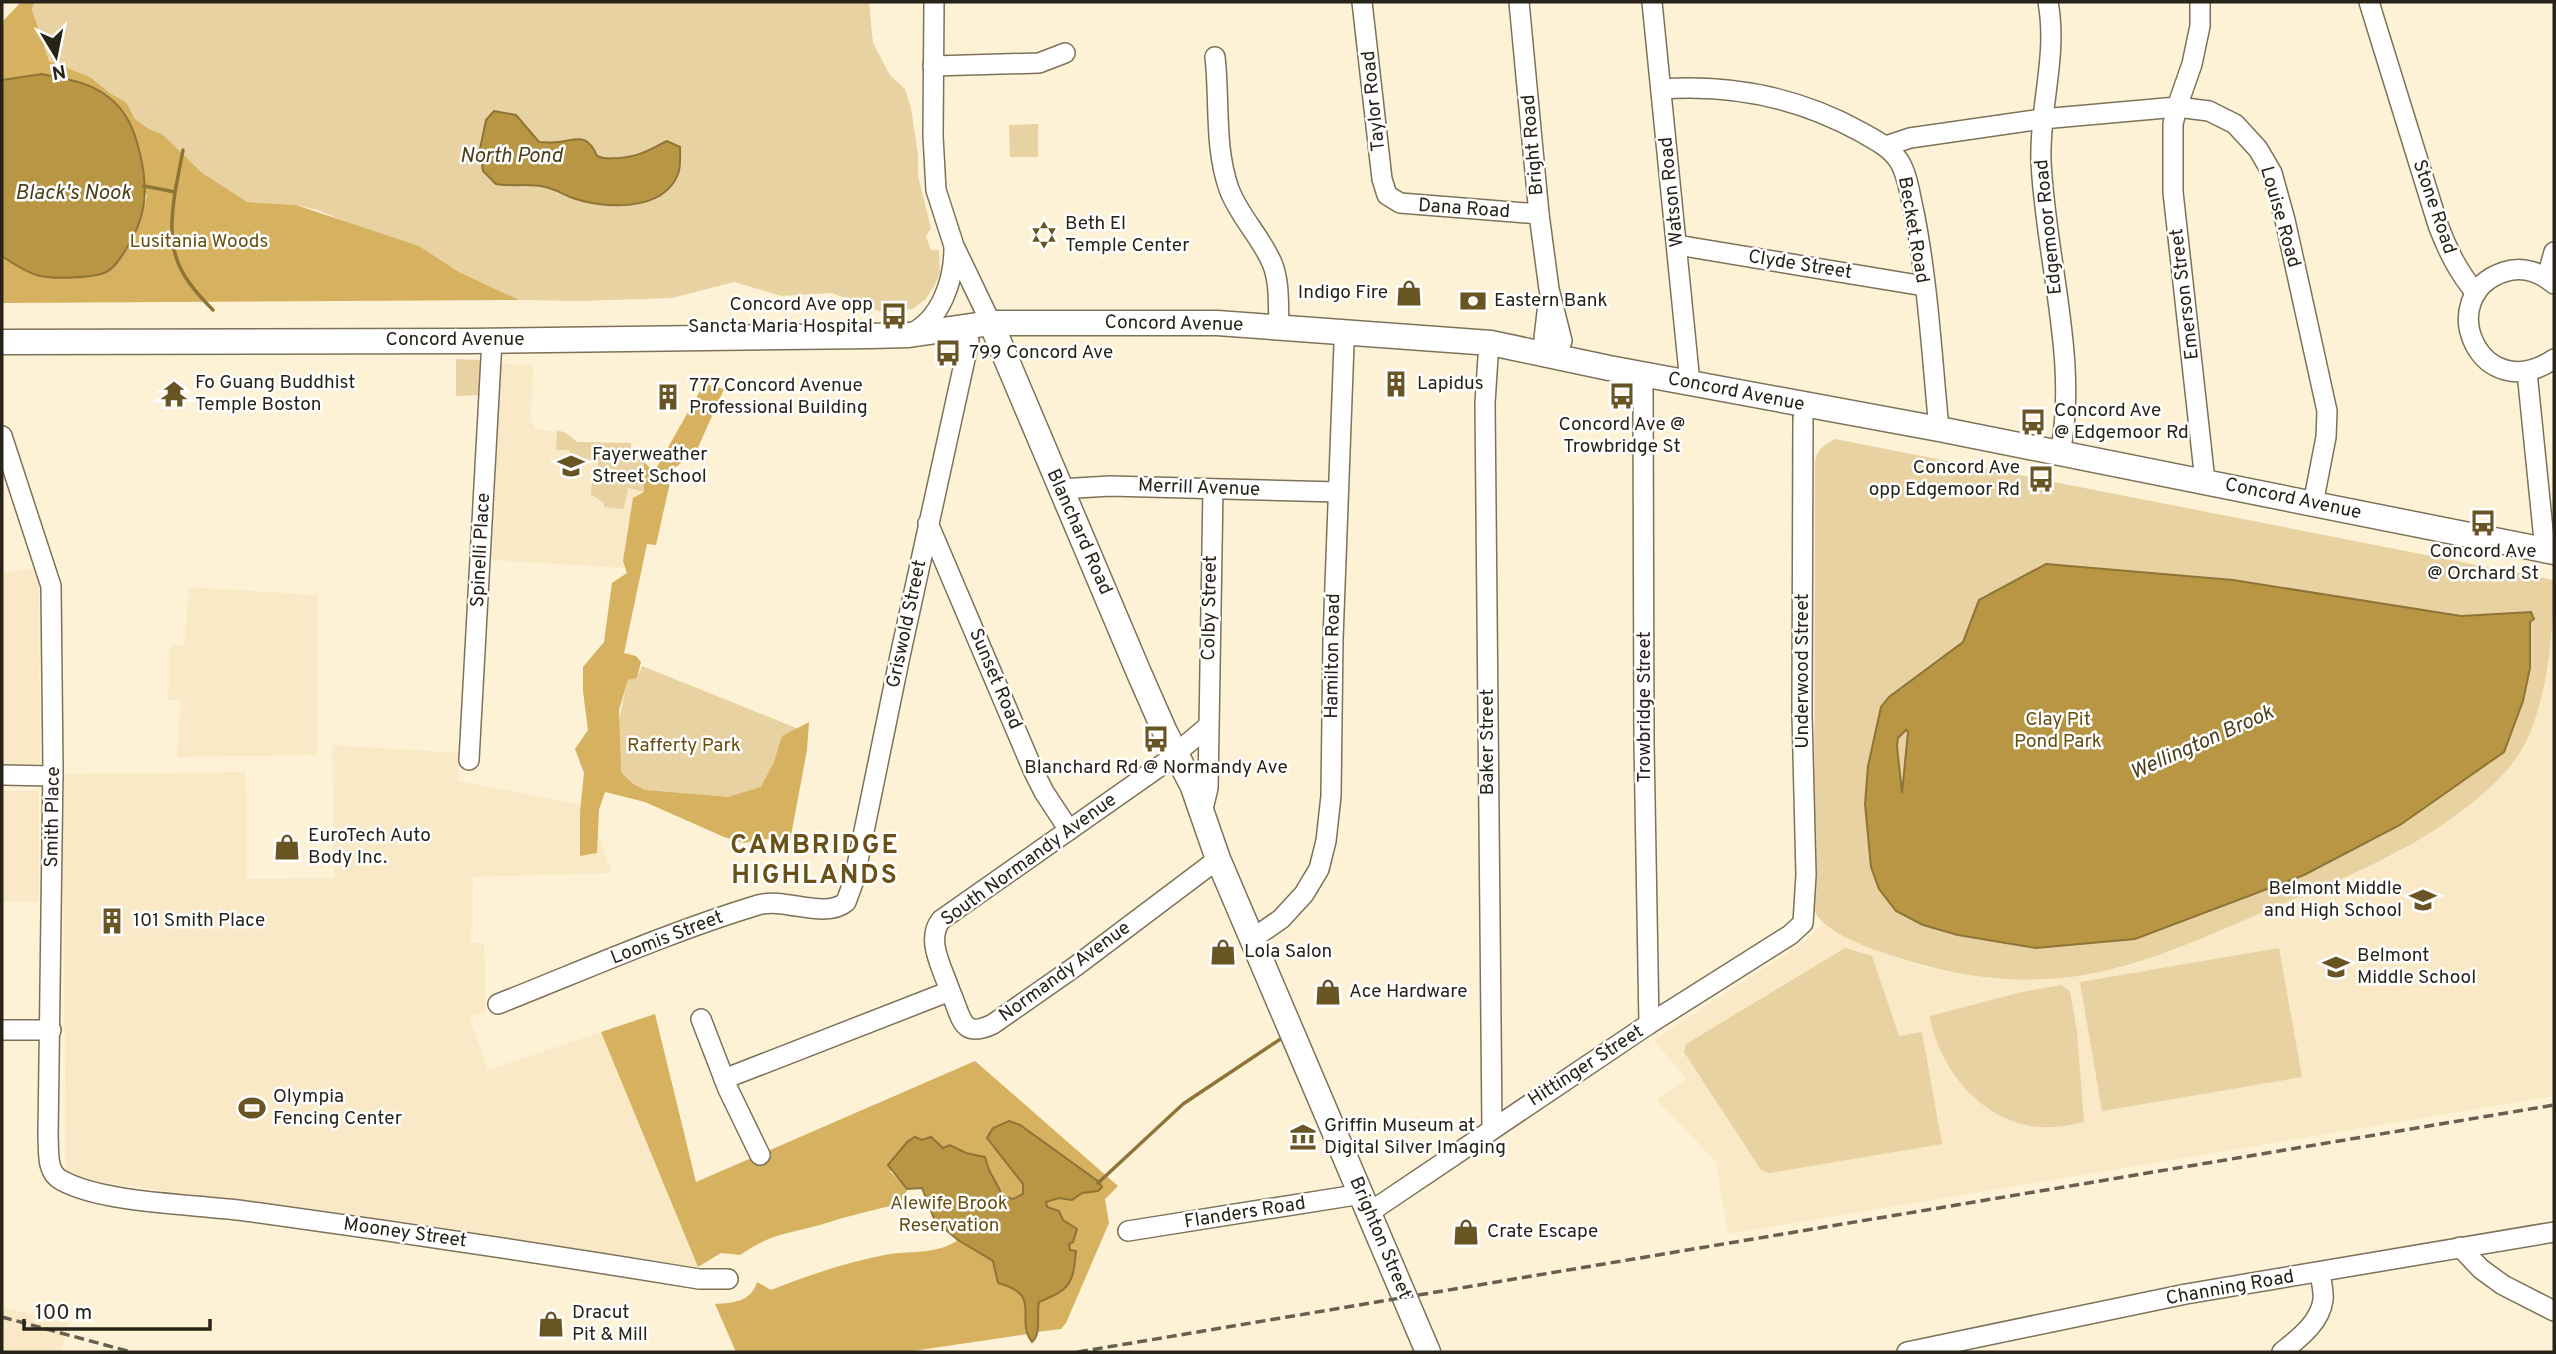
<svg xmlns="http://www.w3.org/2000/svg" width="2556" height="1354" font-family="Overpass,sans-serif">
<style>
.built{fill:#f9e9c6}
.green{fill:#e8d2a2}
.forest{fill:#d5b160}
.water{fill:#b99644;stroke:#8e7437;stroke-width:2;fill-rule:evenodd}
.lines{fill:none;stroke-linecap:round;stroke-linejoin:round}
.stream{stroke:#8e7437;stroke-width:3.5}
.minor-casing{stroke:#7d7159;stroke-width:22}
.major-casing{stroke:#7d7159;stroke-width:27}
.minor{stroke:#fff;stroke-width:19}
.major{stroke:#fff;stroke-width:24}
.rail{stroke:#676051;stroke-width:3.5;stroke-dasharray:10 5;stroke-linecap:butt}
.labels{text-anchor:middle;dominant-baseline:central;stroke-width:5;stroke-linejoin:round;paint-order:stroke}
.street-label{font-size:19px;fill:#282319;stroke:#fff}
.poi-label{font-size:19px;fill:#282319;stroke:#fff;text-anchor:start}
.park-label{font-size:19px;fill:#674e0f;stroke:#fff}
.water-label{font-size:21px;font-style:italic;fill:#4d3e1a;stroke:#fff}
.district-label{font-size:26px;font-weight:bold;letter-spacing:2px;fill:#695117;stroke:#fff}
</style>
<rect width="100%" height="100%" fill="#fef2d6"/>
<g class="built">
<polygon points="505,364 533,365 531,419 536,429 566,433 577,442 631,443 631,454 644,462 644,506 625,568 492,560 500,366"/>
<polygon points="35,568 39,581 40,764 2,765 2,573"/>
<polygon points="189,587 318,595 317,755 177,757 181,700 168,700 170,645 184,645"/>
<polygon points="2554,608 2554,1096 1728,1234 1716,1161 1656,1100 1686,1079 1654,1040 1805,941 1823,924 1872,949 1924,967 1992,979 2062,978 2129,966 2177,949 2367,868 2403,850 2453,818 2504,774 2519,754 2540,707"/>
<polygon points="332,745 460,753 458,781 588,806 612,873 473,877 471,943 484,943 486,1012 469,1017 488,1070 601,1032 698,1267 66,1177 62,774 246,772 247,879 334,878"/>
<rect x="2" y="791" width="37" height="111"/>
<polygon points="2,1307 68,1323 61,1352 2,1352"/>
</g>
<g class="green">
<polygon points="34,2 869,2 873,43 890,75 905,89 911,108 918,154 918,176 931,228 926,237 931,250 939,250 940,273 935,285 925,300 912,309 881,312 832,293 782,296 734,282 672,298 579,301 519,300 459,272 419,246 374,233 317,210 296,205 247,202 201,174 162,134 149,129 135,119 126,102 111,94 90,77 49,61 32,8"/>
<polygon points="1038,124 1038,157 1010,157 1009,125"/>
<polygon points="456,359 481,360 480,395 456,396"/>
<polygon points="557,430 566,433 577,442 631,443 631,454 644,462 644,492 628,488 624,509 604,507 604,503 591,494 592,478 599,477 598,461 570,460 569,450 556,450"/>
<path d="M1835,439L2554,580C2554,631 2547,711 2519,754C2506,774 2489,789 2472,803C2409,854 2335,882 2261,913C2196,941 2132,971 2061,978C1999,984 1941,973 1884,953C1865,947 1820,929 1814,910L1815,462C1817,449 1824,445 1835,439Z"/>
<path d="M642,666L806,732L744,818L666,802L609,776C616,744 619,712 628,680L637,678Z"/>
<polygon points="1845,948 1872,956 1899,1036 1922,1032 1942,1144 1769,1173 1761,1170 1684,1052 1686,1044"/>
<polygon points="2279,948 2302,1077 2102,1111 2080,982"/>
<path d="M2061,985L2070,991L2077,1032L2084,1122C2073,1124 2062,1127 2052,1127C1990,1131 1939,1073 1930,1016L2022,992Z"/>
</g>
<g class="forest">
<path d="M21,2H34L32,9L49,61L90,77L111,94L126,102L135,119L149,129L162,134L202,173L247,202L296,205L419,246L459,272L519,300L2,303V256C12,263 24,270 36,274C49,279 88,278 102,273C127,265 142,219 147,195L42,74L2,80V22Z"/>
<polygon points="704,384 724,389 696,452 673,469 656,545 647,544 624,653 636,656 641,662 637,678 628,680 619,710 621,772 633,784 645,790 728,797 761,787 774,762 782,736 809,722 807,750 790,841 763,839 744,843 724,837 645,802 605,792 599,810 597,853 580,856 580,812 584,773 575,749 588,730 583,691 583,667 604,642 612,583 627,573 623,561 633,498 644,492 644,462 654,472"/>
<path d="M655,1014L696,1182L975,1061L1118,1186L1105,1199L1109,1223L1066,1323L1061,1329L1037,1332L1036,1314L1039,1302C1068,1290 1073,1283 1076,1252L1070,1250L1069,1244L1077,1229L1063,1220L1059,1211L1047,1207L1046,1202L1059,1198L1072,1200L1082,1193H1090L1099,1182L1020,1125L987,1138L1023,1184V1194L1013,1199C998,1194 990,1172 985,1157L966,1153L950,1145L943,1148L935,1142L890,1171L907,1189L904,1203C875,1209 848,1216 820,1225C786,1234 770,1234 740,1255L721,1253L698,1267L601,1032Z"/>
<path d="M958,1240L993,1261L998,1283C1029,1291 1026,1306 1028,1334L906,1352H736L715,1304C733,1303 751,1302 757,1282L771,1290C809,1275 850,1261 890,1254C914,1251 938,1254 958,1240Z"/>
</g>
<g class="water">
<path d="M42,74C63,78 89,82 107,96C127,110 135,132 140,154C149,191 146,219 125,251C120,259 113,270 104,273C89,278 55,279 40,276C28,273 12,263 2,256V80Z"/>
<path d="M494,111L516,115L539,142C545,142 552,143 558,142C577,140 587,132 597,156C605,160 610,158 619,158C641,156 648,150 667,141L680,147C680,154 681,167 678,174C663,213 602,209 570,197C561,193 555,189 545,187C528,183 512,187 496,184L483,171L480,149L486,120Z"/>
<path d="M2046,564L2233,580L2461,616L2531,612L2534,619L2530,622V668L2523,701L2504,752L2400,825L2304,875L2135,939L2036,948L1958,935L1923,925L1896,911L1879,889L1871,867L1865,804L1868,766L1881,707L1889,697L1963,642L1979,600ZM1906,730L1908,732L1902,793L1897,746L1898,738Z"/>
<path d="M1009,1121L1020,1125L1099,1182L1102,1187L1098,1191L1082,1193L1072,1200L1059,1198L1046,1202L1047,1207L1059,1211L1063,1220L1077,1229L1073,1242L1069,1244L1070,1250L1076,1251C1073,1285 1070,1289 1039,1302C1036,1315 1042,1333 1032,1342C1014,1318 1044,1295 998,1283L993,1261L958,1240L935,1221L922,1188L907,1189L888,1165L907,1142L915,1137L922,1140L931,1137L943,1148L950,1145L966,1153L985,1157L989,1170L1003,1196L1013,1199L1023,1194V1184L987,1138L993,1128Z"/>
</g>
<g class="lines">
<g class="stream">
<path d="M144,186L175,192C167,248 173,270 213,310"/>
<polyline points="175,192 183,150"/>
<polyline points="1098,1183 1183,1104 1282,1038"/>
</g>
<g class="minor-casing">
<g id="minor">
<polyline points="934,2 933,136 936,190 954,246 991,323"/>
<polyline points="1362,2 1382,179 1387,195 1400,203 1539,214"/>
<polyline points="1519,2 1539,214 1549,289 1562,341 1553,356"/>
<polyline points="1652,2 1690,383"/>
<path d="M2048,2C2058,56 2039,107 2041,161C2045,256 2079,361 2060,453"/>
<polyline points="2200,2 2200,26 2192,64 2177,107 2173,124 2173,192 2205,481"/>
<path d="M2369,2L2438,225C2448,251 2458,272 2476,293"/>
<path d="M1215,57C1220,101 1214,146 1229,189C1239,216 1261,237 1272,263C1280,282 1278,305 1279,326"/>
<polyline points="933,66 1039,63 1065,53"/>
<path d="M1661,89C1731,84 1800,98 1861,132C1875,140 1890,147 1899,161C1908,175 1910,196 1914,212C1928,283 1932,357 1939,429"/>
<polyline points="1886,146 1910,138 2042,119 2177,107 2209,111 2235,124 2258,149 2272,173 2285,220 2327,411 2326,437 2313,504"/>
<polyline points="1677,245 1924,286"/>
<polyline points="2547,277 2554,252"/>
<path d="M2554,284C2540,272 2522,266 2504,272C2432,296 2480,409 2554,359"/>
<polyline points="1548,304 1544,338 1553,356"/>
<path d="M910,334C941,320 954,280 954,248"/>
<polyline points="1488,357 1485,403 1492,1128"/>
<polyline points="2527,372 2545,550"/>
<polyline points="1643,390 1644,743 1649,1024"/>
<path d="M2,436L51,586L53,768L48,1136C49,1151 46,1172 61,1180C102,1203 189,1204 238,1210C392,1231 546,1254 699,1279H728"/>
<polyline points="1060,489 1110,486 1338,492"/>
<polyline points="928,523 1033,770 1044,792 1069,830"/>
<polyline points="469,760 492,340"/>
<polyline points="2,775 53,776"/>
<polyline points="1202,813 1208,788 1213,489"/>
<polyline points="1252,939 1281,919 1304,894 1319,869 1326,841 1331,796 1333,639 1344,344"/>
<path d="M950,991C943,969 925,940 941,920L1166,762L1207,727"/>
<path d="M498,1004C584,970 669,932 758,905C785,897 824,920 846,902L854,880L900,656L969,341"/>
<polyline points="701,1019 728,1089 760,1155"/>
<polyline points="2,1030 51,1030"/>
<path d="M724,1079L950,991C962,1016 960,1040 993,1024L1076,966L1218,859"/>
<polyline points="1370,1212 1649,1024 1790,935 1803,923 1806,875 1802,714 1803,418"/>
<polyline points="1128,1231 1362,1194"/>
<polyline points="2460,1247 2481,1269 2503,1285 2554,1311"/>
<polyline points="1907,1352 2186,1294 2554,1232"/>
<path d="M2282,1352C2298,1339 2320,1323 2323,1300C2324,1292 2321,1281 2320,1272"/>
</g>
</g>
<g class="major-casing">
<g id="major">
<polyline points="991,323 1139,673 1165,732 1193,787 1218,859 1428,1352"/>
<polyline points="2,342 470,341 870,336 909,335 991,323 1217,323 1491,343 1609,368 1939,429 2554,552"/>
</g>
</g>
<use href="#minor" class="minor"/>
<use href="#major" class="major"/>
<g class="rail">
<polyline points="2,1317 131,1352"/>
<polyline points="1078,1352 2554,1105"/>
</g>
</g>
<defs>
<g id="synagogue-bare" transform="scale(2.1)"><path d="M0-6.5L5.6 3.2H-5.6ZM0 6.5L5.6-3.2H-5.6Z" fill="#695423" stroke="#fff" stroke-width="2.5" paint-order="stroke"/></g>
<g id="shop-bare" transform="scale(2.1)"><path d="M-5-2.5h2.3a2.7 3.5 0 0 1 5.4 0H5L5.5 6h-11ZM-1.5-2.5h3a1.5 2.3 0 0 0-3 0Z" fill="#695423" stroke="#fff" stroke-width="2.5" paint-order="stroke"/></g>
<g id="bank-bare" transform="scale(2.1)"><path d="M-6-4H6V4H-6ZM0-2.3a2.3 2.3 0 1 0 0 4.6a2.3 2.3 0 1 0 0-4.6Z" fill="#695423" stroke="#fff" stroke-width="2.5" paint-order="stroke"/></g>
<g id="bus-bare" transform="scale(2.1)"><path d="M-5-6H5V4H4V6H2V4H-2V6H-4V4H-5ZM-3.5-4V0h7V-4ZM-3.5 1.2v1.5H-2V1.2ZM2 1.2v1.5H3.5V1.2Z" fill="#695423" stroke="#fff" stroke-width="2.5" paint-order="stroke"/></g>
<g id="building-bare" transform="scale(2.1)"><path d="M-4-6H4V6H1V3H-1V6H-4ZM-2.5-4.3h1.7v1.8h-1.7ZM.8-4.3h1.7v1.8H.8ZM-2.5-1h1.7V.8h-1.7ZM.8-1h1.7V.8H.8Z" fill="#695423" stroke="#fff" stroke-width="2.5" paint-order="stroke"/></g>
<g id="temple-bare" transform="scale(2.1)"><path d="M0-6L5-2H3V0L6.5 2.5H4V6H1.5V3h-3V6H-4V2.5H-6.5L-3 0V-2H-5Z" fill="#695423" stroke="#fff" stroke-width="2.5" paint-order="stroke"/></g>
<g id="school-bare" transform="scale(2.1)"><path d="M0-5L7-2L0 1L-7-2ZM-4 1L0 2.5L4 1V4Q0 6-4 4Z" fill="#695423" stroke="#fff" stroke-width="2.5" paint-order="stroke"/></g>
<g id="stadium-bare" transform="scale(2.1)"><path d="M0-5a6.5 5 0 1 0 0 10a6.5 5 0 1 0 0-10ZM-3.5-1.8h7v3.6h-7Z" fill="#695423" stroke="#fff" stroke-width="2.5" paint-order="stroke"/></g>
<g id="museum-bare" transform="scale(2.1)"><path d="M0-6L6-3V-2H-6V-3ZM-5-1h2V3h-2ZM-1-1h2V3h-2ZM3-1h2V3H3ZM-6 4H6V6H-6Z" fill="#695423" stroke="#fff" stroke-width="2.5" paint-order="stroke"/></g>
</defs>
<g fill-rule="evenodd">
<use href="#synagogue-bare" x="1044" y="235"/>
<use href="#shop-bare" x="1409" y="293"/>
<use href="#bank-bare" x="1473" y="301"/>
<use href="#bus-bare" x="894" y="316"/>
<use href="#bus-bare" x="948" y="353"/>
<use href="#building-bare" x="1396" y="384"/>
<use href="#temple-bare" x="174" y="394"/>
<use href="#bus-bare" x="1622" y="396"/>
<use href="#building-bare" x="668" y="397"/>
<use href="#bus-bare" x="2033" y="422"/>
<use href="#school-bare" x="571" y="466"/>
<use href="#bus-bare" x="2041" y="479"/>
<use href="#bus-bare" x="2483" y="523"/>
<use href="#bus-bare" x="1156" y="739"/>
<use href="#shop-bare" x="287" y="847"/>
<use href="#school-bare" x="2423" y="900"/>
<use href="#building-bare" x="112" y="921"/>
<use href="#shop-bare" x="1223" y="952"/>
<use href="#school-bare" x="2336" y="967"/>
<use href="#shop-bare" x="1328" y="992"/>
<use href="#stadium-bare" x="252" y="1108"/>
<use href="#museum-bare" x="1303" y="1137"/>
<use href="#shop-bare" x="1466" y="1232"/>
<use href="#shop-bare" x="551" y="1324"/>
</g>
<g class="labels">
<g class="street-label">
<text transform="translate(1374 101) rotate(-96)">Taylor Road</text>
<text transform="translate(1533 145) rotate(-95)">Bright Road</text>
<text transform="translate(1672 192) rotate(-96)">Watson Road</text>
<text transform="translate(2434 207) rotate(71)">Stone Road</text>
<text transform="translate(1464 209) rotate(4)">Dana Road</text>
<text transform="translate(2280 217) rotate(74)">Louise Road</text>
<text transform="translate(2049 227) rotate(-96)">Edgemoor Road</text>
<text transform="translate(1913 230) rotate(80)">Becket Road</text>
<text transform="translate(1800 265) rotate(9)">Clyde Street</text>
<text transform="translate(2185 294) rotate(-97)">Emerson Street</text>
<text transform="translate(1174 324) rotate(1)">Concord Avenue</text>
<text x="455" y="340">Concord Avenue</text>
<text transform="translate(1736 392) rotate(11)">Concord Avenue</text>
<text transform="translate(1199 488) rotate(2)">Merrill Avenue</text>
<text transform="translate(2293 499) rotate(12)">Concord Avenue</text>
<text transform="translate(1079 532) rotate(66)">Blanchard Road</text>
<text transform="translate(481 550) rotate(-87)">Spinelli Place</text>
<text transform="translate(1210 608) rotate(-89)">Colby Street</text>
<text transform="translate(907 624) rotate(-78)">Griswold Street</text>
<text transform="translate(1333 656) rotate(-89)">Hamilton Road</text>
<text transform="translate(1803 671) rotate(-90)">Underwood Street</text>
<text transform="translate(995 679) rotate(67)">Sunset Road</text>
<text transform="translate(1645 707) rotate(-90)">Trowbridge Street</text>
<text transform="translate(1488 742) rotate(-90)">Baker Street</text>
<text transform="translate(53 817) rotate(-89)">Smith Place</text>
<text transform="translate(1029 860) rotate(-36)">South Normandy Avenue</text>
<text transform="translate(667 938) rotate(-21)">Loomis Street</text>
<text transform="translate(1065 972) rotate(-36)">Normandy Avenue</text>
<text transform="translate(1586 1066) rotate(-33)">Hittinger Street</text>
<text transform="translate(1245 1213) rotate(-9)">Flanders Road</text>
<text transform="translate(405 1233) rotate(8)">Mooney Street</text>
<text transform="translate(1380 1238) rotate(67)">Brighton Street</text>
<text transform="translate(2230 1288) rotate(-10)">Channing Road</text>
</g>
<g class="poi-label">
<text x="1065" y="224">Beth El<tspan x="1065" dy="22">Temple Center</tspan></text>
<text x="1388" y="293" text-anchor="end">Indigo Fire</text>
<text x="1494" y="301">Eastern Bank</text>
<text x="873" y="305" text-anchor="end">Concord Ave opp<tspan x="873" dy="22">Sancta Maria Hospital</tspan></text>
<text x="969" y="353">799 Concord Ave</text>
<text x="195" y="383">Fo Guang Buddhist<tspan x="195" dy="22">Temple Boston</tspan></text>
<text x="1417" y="384">Lapidus</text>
<text x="689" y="386">777 Concord Avenue<tspan x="689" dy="22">Professional Building</tspan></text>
<text x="2054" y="411">Concord Ave<tspan x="2054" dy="22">@ Edgemoor Rd</tspan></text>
<text x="1622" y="425" text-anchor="middle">Concord Ave @<tspan x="1622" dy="22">Trowbridge St</tspan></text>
<text x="592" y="455">Fayerweather<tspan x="592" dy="22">Street School</tspan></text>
<text x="2020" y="468" text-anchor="end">Concord Ave<tspan x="2020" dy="22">opp Edgemoor Rd</tspan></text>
<text x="2483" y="552" text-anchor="middle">Concord Ave<tspan x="2483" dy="22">@ Orchard St</tspan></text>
<text x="1156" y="768" text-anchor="middle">Blanchard Rd @ Normandy Ave</text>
<text x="308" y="836">EuroTech Auto<tspan x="308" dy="22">Body Inc.</tspan></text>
<text x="2402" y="889" text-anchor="end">Belmont Middle<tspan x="2402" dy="22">and High School</tspan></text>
<text x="133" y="921">101 Smith Place</text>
<text x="1244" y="952">Lola Salon</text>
<text x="2357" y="956">Belmont<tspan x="2357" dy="22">Middle School</tspan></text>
<text x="1349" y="992">Ace Hardware</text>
<text x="273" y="1097">Olympia<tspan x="273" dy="22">Fencing Center</tspan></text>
<text x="1324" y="1126">Griffin Museum at<tspan x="1324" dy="22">Digital Silver Imaging</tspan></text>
<text x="1487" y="1232">Crate Escape</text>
<text x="572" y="1313">Dracut<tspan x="572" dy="22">Pit &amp; Mill</tspan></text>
</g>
<g class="park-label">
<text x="199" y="242">Lusitania Woods</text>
<text x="2058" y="720">Clay Pit<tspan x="2058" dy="22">Pond Park</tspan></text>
<text x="684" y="746">Rafferty Park</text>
<text x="949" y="1204">Alewife Brook<tspan x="949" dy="22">Reservation</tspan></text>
</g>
<g class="water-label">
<text x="511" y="156">North Pond</text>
<text x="73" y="193">Black's Nook</text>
<text transform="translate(2202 743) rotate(-24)">Wellington Brook</text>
</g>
<g class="district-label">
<text x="815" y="846">CAMBRIDGE<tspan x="815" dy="30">HIGHLANDS</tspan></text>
</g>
</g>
<rect width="2556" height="1354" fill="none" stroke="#282319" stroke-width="7"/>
<g transform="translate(56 56) rotate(170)" stroke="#ffffff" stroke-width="5" paint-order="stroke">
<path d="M0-5L12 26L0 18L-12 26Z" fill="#282319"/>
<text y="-10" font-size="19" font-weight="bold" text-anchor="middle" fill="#282319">N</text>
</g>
<path d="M24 1319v10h186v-10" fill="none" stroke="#282319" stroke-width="3.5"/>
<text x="35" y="1319" font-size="21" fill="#282319" stroke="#ffffff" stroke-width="5" paint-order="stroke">100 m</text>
</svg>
